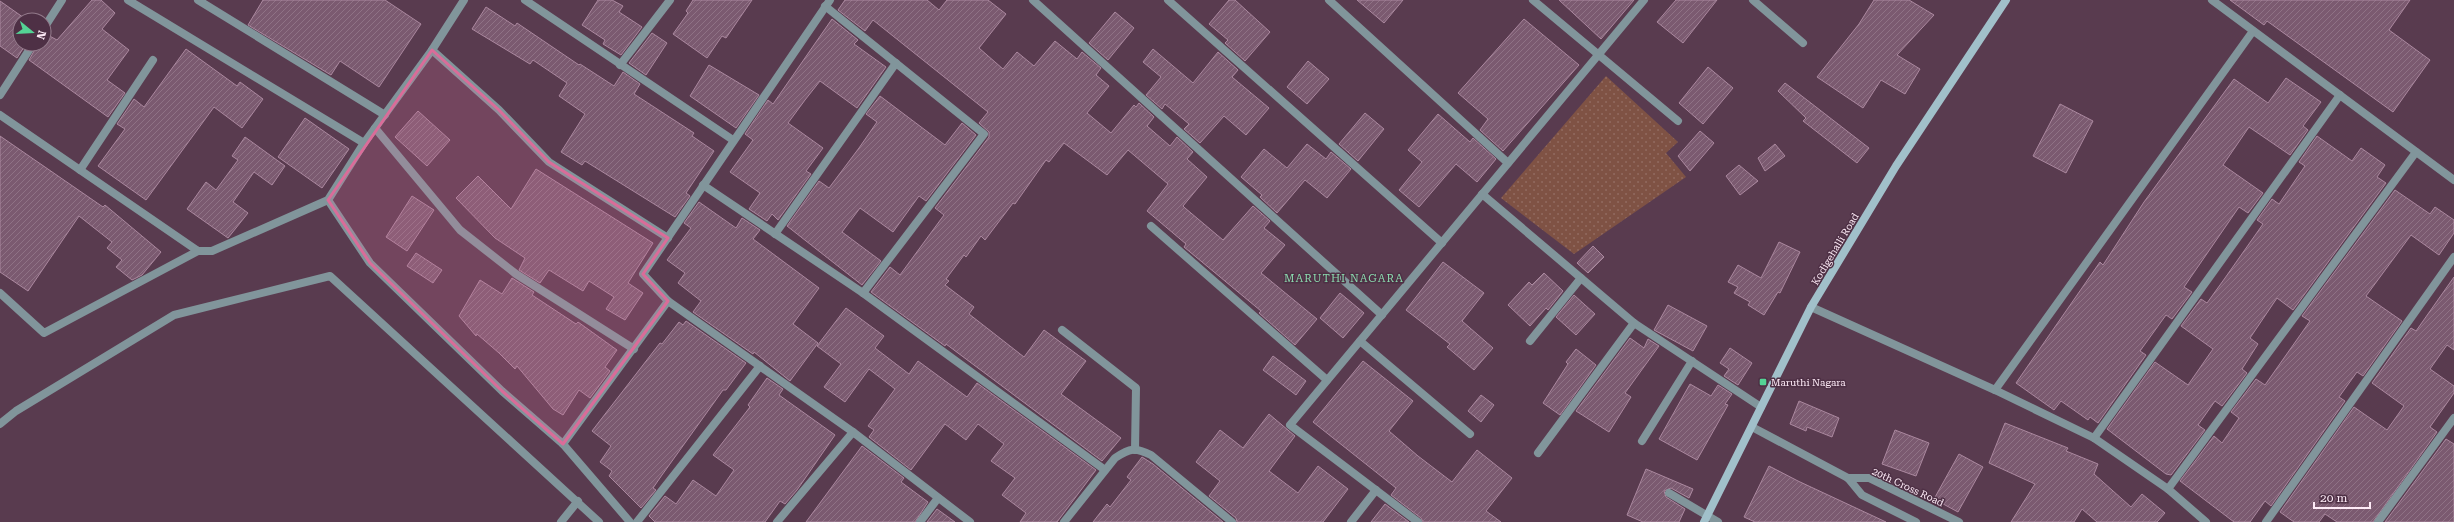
<svg xmlns="http://www.w3.org/2000/svg" width="2454" height="522" font-family="'Roboto Serif',serif">
<style>
.grass{fill:url(#grass-dots)}
.building{fill:url(#building-hatch);stroke:#ab889f}
.lines{fill:none;stroke-linecap:round;stroke-linejoin:round}
.service{stroke:#81959b;stroke-width:8}
.minor{stroke:#81959b;stroke-width:8}
.tertiary{stroke:#81959b;stroke-width:8}
.secondary{stroke:#a1c0ca;stroke-width:8}
.marked{fill:#da6c99;fill-opacity:0.2;stroke:#da6c99;stroke-width:3;stroke-linejoin:round}
.poi-dot{fill:#54d395;stroke:#4e3045;stroke-width:1.5}
.labels{text-anchor:middle;dominant-baseline:central;stroke-width:3;stroke-linejoin:round;paint-order:stroke}
.street-label{font-size:10px;fill:#feebf7;stroke:#4e3045}
.poi-label{font-size:10px;fill:#feebf7;stroke:#4e3045;text-anchor:start}
.neighbourhood-label{font-size:11px;letter-spacing:1px;fill:#8bdaae;stroke:#4e3045}
</style>
<defs>
<pattern id="grass-dots" width="8" height="8" patternUnits="userSpaceOnUse"><rect width="8" height="8" fill="#7f5244"/><path d="M2 2h.1M6 6h.1" fill="none" stroke="#926b60" stroke-width="1.8" stroke-linecap="round"/></pattern>
<pattern id="building-hatch" width="6" height="6" patternUnits="userSpaceOnUse"><rect width="6" height="6" fill="#7b5a70"/><path d="M-1 1l2-2M0 6l6-6M5 7l2-2" fill="none" stroke="#8f7285"/></pattern>
</defs>
<rect width="100%" height="100%" fill="#593b4f"/>
<polygon class="grass" points="1606,76 1678,142 1666,153 1686,177 1574,254 1501,198"/>
<g class="building">
<polygon points="92,0 101,0 115,13 102,29 129,50 107,80 125,93 108,117 29,60 38,44 44,44 44,33 57,40"/>
<polygon points="263,0 385,0 421,24 379,87 340,61 331,75 248,25"/>
<polygon points="598,0 612,0 623,6 619,12 642,27 621,55 603,44 605,40 582,25"/>
<polygon points="693,0 752,0 726,38 722,36 707,58 673,34 688,13 686,11"/>
<polygon points="845,0 927,0 939,10 947,0 988,0 1006,14 979,48 1003,69 1017,52 1034,66 1055,41 1077,59 1082,52 1101,68 1096,75 1109,86 1087,113 1111,133 1134,105 1136,107 1139,103 1154,117 1147,126 1170,146 1177,137 1193,152 1187,159 1207,177 1183,206 1185,208 1223,240 1253,206 1270,221 1264,228 1285,245 1261,273 1317,319 1295,345 1259,313 1261,311 1184,247 1186,244 1147,211 1168,184 1128,150 1107,175 1064,143 1049,162 1046,160 1015,204 1013,203 985,240 981,236 966,257 964,255 946,279 949,281 945,285 974,307 969,314 1024,357 1044,330 1086,361 1061,394 1121,438 1102,461 946,344 945,346 871,292 890,267 900,275 944,215 935,208 989,137 989,132 979,123 988,112 873,20 865,31 838,10"/>
<polygon points="1229,0 1235,0 1270,32 1245,61 1225,43 1228,40 1209,24"/>
<polygon points="1357,0 1403,0 1384,23"/>
<polygon points="1559,0 1634,0 1601,39"/>
<polygon points="1676,0 1717,0 1683,43 1657,22"/>
<polygon points="1874,0 1909,0 1934,15 1897,55 1920,69 1905,94 1881,80 1863,108 1817,77 1859,24"/>
<polygon points="2230,0 2410,0 2389,30 2430,60 2393,112 2267,21 2264,25"/>
<polygon points="0,1 27,20 20,20 20,44 26,44 17,58 0,46"/>
<polygon points="486,7 515,26 517,23 579,65 580,64 614,86 623,72 640,84 634,94 694,133 692,136 714,151 686,193 690,196 675,217 585,161 582,165 561,152 585,114 559,96 567,83 533,60 530,64 472,29"/>
<polygon points="1115,12 1134,28 1108,60 1089,43"/>
<polygon points="832,19 858,40 854,44 886,67 857,108 820,81 805,100 788,123 823,148 806,171 811,174 778,220 772,214 767,221 749,209 760,193 730,172 753,140 745,134 768,100 773,104"/>
<polygon points="1524,19 1579,65 1503,151 1480,130 1488,119 1458,93"/>
<polygon points="652,33 667,43 646,75 629,63"/>
<polygon points="186,49 237,86 240,82 263,99 242,128 214,107 146,200 98,166 125,129 117,124 134,99 144,107"/>
<polygon points="1153,49 1193,83 1218,52 1238,70 1232,77 1269,108 1246,135 1224,116 1200,143 1184,129 1189,124 1165,104 1162,109 1146,95 1161,77 1143,62"/>
<polygon points="1308,61 1329,79 1307,104 1287,87"/>
<polygon points="709,65 759,95 736,128 690,96"/>
<polygon points="1708,67 1733,88 1703,124 1679,103"/>
<polygon points="2286,78 2321,102 2303,126 2308,130 2290,155 2249,127 2223,165 2263,193 2248,213 2239,207 2184,287 2192,292 2172,319 2166,315 2140,351 2146,355 2098,423 2090,417 2088,420 2061,401 2054,410 2016,383 2100,262 2103,265 2144,202 2234,79 2268,103"/>
<polygon points="1785,83 1869,148 1857,163 1803,121 1806,118 1778,91"/>
<polygon points="880,96 945,145 962,123 976,135 926,201 919,196 893,232 860,208 842,232 881,261 862,285 787,226 819,181 829,188 859,148 877,122 866,114"/>
<polygon points="2060,104 2093,121 2066,173 2033,156"/>
<polygon points="418,111 450,140 427,166 395,137"/>
<polygon points="1365,113 1384,129 1358,161 1339,144"/>
<polygon points="1438,114 1470,142 1473,138 1496,159 1477,182 1456,164 1419,207 1399,190 1422,162 1408,150"/>
<polygon points="305,118 349,149 322,188 278,157"/>
<polygon points="1700,131 1714,143 1690,171 1678,156"/>
<polygon points="0,136 103,207 105,205 161,252 142,275 132,280 116,267 122,260 107,248 112,242 79,216 28,291 0,272"/>
<polygon points="2317,136 2352,161 2361,148 2385,165 2377,177 2386,183 2293,310 2277,298 2250,338 2258,344 2242,369 2247,373 2222,406 2215,401 2198,425 2205,430 2171,475 2166,474 2107,429 2155,362 2188,385 2213,349 2181,326 2201,299 2207,303 2225,278 2263,224 2257,220 2272,199 2279,204 2305,166 2299,162"/>
<polygon points="245,137 285,166 272,185 254,172 233,202 248,213 228,238 187,209 206,182 216,190 238,160 232,156"/>
<polygon points="1307,144 1326,159 1331,152 1351,169 1327,198 1305,180 1277,213 1260,197 1262,195 1241,177 1264,149 1287,168"/>
<polygon points="1775,144 1785,156 1765,171 1758,158"/>
<polygon points="1739,165 1758,181 1740,195 1726,176"/>
<polygon points="536,169 653,243 628,283 643,293 625,320 606,309 614,297 589,281 583,291 549,270 540,283 519,270 525,258 495,238 456,198 478,176 511,209"/>
<polygon points="2395,190 2430,214 2435,207 2454,220 2454,233 2439,255 2411,235 2366,296 2402,321 2363,376 2357,372 2339,397 2345,401 2271,506 2265,501 2250,522 2234,522 2180,481 2214,436 2222,443 2239,418 2231,412 2256,379 2265,385 2310,321 2302,316"/>
<polygon points="412,196 434,210 407,251 386,237"/>
<polygon points="699,202 736,228 742,218 760,230 753,239 819,288 793,324 818,343 790,381 754,352 753,354 693,312 701,301 678,283 685,273 667,260 691,228 684,223"/>
<polygon points="1779,242 1800,252 1780,293 1778,292 1764,315 1748,305 1750,302 1734,293 1738,287 1728,282 1738,265 1761,278"/>
<polygon points="1593,246 1604,257 1588,273 1577,263"/>
<polygon points="416,253 442,270 433,283 407,266"/>
<polygon points="1443,262 1484,293 1462,321 1493,348 1474,370 1447,347 1450,344 1406,310"/>
<polygon points="1544,273 1563,291 1548,310 1546,308 1530,326 1508,305 1529,282 1532,285"/>
<polygon points="2454,277 2454,350 2447,345 2430,369 2454,386 2454,393 2430,427 2437,432 2373,522 2337,522 2325,514 2319,522 2294,522 2280,512 2354,407 2387,430 2404,406 2372,383 2411,328 2416,331"/>
<polygon points="512,278 534,292 532,295 576,324 578,322 617,350 605,367 610,371 590,398 579,390 563,415 553,409 517,366 515,369 499,353 477,334 476,336 459,316 480,280 502,294"/>
<polygon points="1340,293 1364,313 1343,338 1320,318"/>
<polygon points="1574,295 1595,314 1576,335 1556,317"/>
<polygon points="1668,305 1707,326 1693,351 1654,330"/>
<polygon points="846,308 884,336 875,348 909,374 918,361 967,397 977,383 1096,470 1057,522 1020,522 1026,513 1002,495 1015,478 991,461 1004,444 978,424 966,440 945,424 911,470 869,437 874,430 868,426 895,389 869,369 845,402 824,387 841,364 817,346"/>
<polygon points="686,321 746,363 726,390 723,390 662,475 653,488 656,490 641,508 609,476 612,471 600,462 611,446 592,431 660,343 662,344 679,322 683,325"/>
<polygon points="1630,338 1644,348 1648,339 1659,346 1625,393 1631,397 1609,432 1576,411"/>
<polygon points="1730,348 1752,363 1738,385 1724,376 1729,369 1720,363"/>
<polygon points="1576,349 1596,365 1560,415 1543,403 1568,364 1566,362"/>
<polygon points="1273,356 1306,381 1296,395 1263,370"/>
<polygon points="1363,361 1413,401 1389,431 1418,456 1452,482 1477,450 1512,478 1486,511 1501,522 1423,522 1421,518 1391,495 1396,488 1313,422"/>
<polygon points="767,378 783,389 779,395 835,435 797,490 785,504 780,501 765,522 655,522 649,516 665,496 676,504 693,480 716,496 734,470 713,455 750,407 748,405"/>
<polygon points="1690,384 1711,396 1718,385 1732,394 1725,404 1728,405 1697,460 1659,439"/>
<polygon points="1481,395 1494,405 1481,422 1468,411"/>
<polygon points="1799,401 1839,418 1832,437 1807,427 1806,431 1790,424"/>
<polygon points="1269,414 1295,436 1269,471 1298,493 1318,466 1348,489 1323,522 1237,522 1236,518 1209,496 1220,481 1196,462 1220,430 1243,448"/>
<polygon points="2005,423 2068,448 2066,451 2098,464 2094,474 2131,507 2142,494 2165,513 2157,522 2097,522 2082,509 2074,522 2011,522 2035,484 1989,463"/>
<polygon points="1895,430 1929,443 1916,476 1882,464"/>
<polygon points="2446,439 2454,444 2454,522 2385,522"/>
<polygon points="862,446 904,478 901,482 928,502 915,522 806,522"/>
<polygon points="1959,454 1983,467 1958,512 1934,499"/>
<polygon points="1142,457 1153,464 1223,522 1093,522 1107,504 1110,507 1131,480 1127,477"/>
<polygon points="1769,466 1798,481 1886,522 1755,522 1744,517"/>
<polygon points="1646,469 1693,489 1689,498 1671,488 1664,491 1666,497 1685,509 1679,522 1643,522 1627,515"/>
<polygon points="1385,504 1409,522 1371,522"/>
<polygon points="937,509 955,522 927,522"/>
</g>
<g class="lines">
<g class="service">
<polyline points="198,0 385,115"/>
<polyline points="0,293 44,333 198,251"/>
<polyline points="0,424 16,411 174,315 330,276 599,522"/>
<polyline points="561,522 578,501"/>
</g>
<g class="minor">
<polyline points="128,0 364,143"/>
<polyline points="525,0 733,140"/>
<polyline points="1033,0 1382,315"/>
<polyline points="1168,0 1442,243"/>
<polyline points="1329,0 1508,163"/>
<polyline points="1533,0 1678,121"/>
<polyline points="1753,0 1803,43"/>
<polyline points="2212,0 2454,180"/>
<polyline points="825,6 984,134 863,293"/>
<polyline points="44,28 62,0"/>
<polyline points="432,50 499,110 549,162 668,238"/>
<polyline points="620,65 670,0"/>
<polyline points="0,95 33,44"/>
<polyline points="0,115 198,251 212,251 328,200 364,143 432,50 464,0"/>
<polyline points="375,128 460,230 516,274 634,349"/>
<polyline points="80,170 153,60"/>
<polyline points="703,185 863,293 1105,470"/>
<polyline points="1482,194 1634,323 1761,407"/>
<polyline points="328,200 370,263 502,391 563,444 630,522"/>
<polyline points="1151,226 1327,380"/>
<polyline points="775,234 896,63"/>
<polyline points="668,301 853,432"/>
<polyline points="1811,307 1995,390 2094,438 2168,489 2206,522"/>
<polyline points="1062,330 1136,388 1135,450"/>
<polyline points="1360,341 1470,434"/>
<polyline points="1530,341 1581,278"/>
<polyline points="1995,390 2253,31"/>
<polyline points="2094,438 2340,95"/>
<polyline points="1642,441 1692,361"/>
<polyline points="563,444 668,301 643,274 830,0"/>
<polyline points="1538,453 1634,323"/>
<polyline points="2168,489 2416,152"/>
<polyline points="1669,493 1718,522"/>
<polyline points="637,522 760,366"/>
<polyline points="777,522 853,432 970,522"/>
<polyline points="920,522 938,498"/>
<path d="M1064,522L1115,458C1130,448 1135,447 1151,455L1232,522"/>
<polyline points="1351,522 1376,490"/>
<polyline points="1418,522 1290,425 1644,0"/>
<polyline points="2266,522 2454,257"/>
<polyline points="2378,522 2454,418"/>
</g>
<g class="tertiary">
<polyline points="1752,427 1848,478 1862,495 1916,522"/>
<polyline points="1848,478 1869,478 1959,522"/>
</g>
<polyline class="secondary" points="1704,522 1811,307 1896,166 2006,0"/>
</g>
<path class="marked" d="M432,50L499,110L549,162L668,238L643,274L668,301L563,444L502,391L370,263L328,200Z"/>
<rect class="poi-dot" x="1759" y="378" width="8" height="8" rx="2"/>
<g class="labels">
<g class="street-label">
<text transform="translate(1835 249) rotate(-59)">Kodigehalli Road</text>
<text transform="translate(1908 487) rotate(25)">20th Cross Road</text>
</g>
<g class="poi-label">
<text x="1771" y="382">Maruthi Nagara</text>
</g>
<g class="neighbourhood-label">
<text x="1344" y="278">MARUTHI NAGARA</text>
</g>
</g>
<g transform="translate(32 32) rotate(108)"><circle r="19" fill="#4e3045" stroke="#947b8c"/>
<path d="M0-3L7 15L0 10L-7 15Z" fill="#54d395"/>
<text y="-6" font-size="11" font-weight="bold" text-anchor="middle" fill="#feebf7">N</text>
</g>
<path d="M2314 502v6h56v-6" fill="none" stroke="#feebf7" stroke-width="2"/>
<text x="2320" y="502" font-size="12" fill="#feebf7" stroke="#4e3045" stroke-width="3" paint-order="stroke">20 m</text>
</svg>
